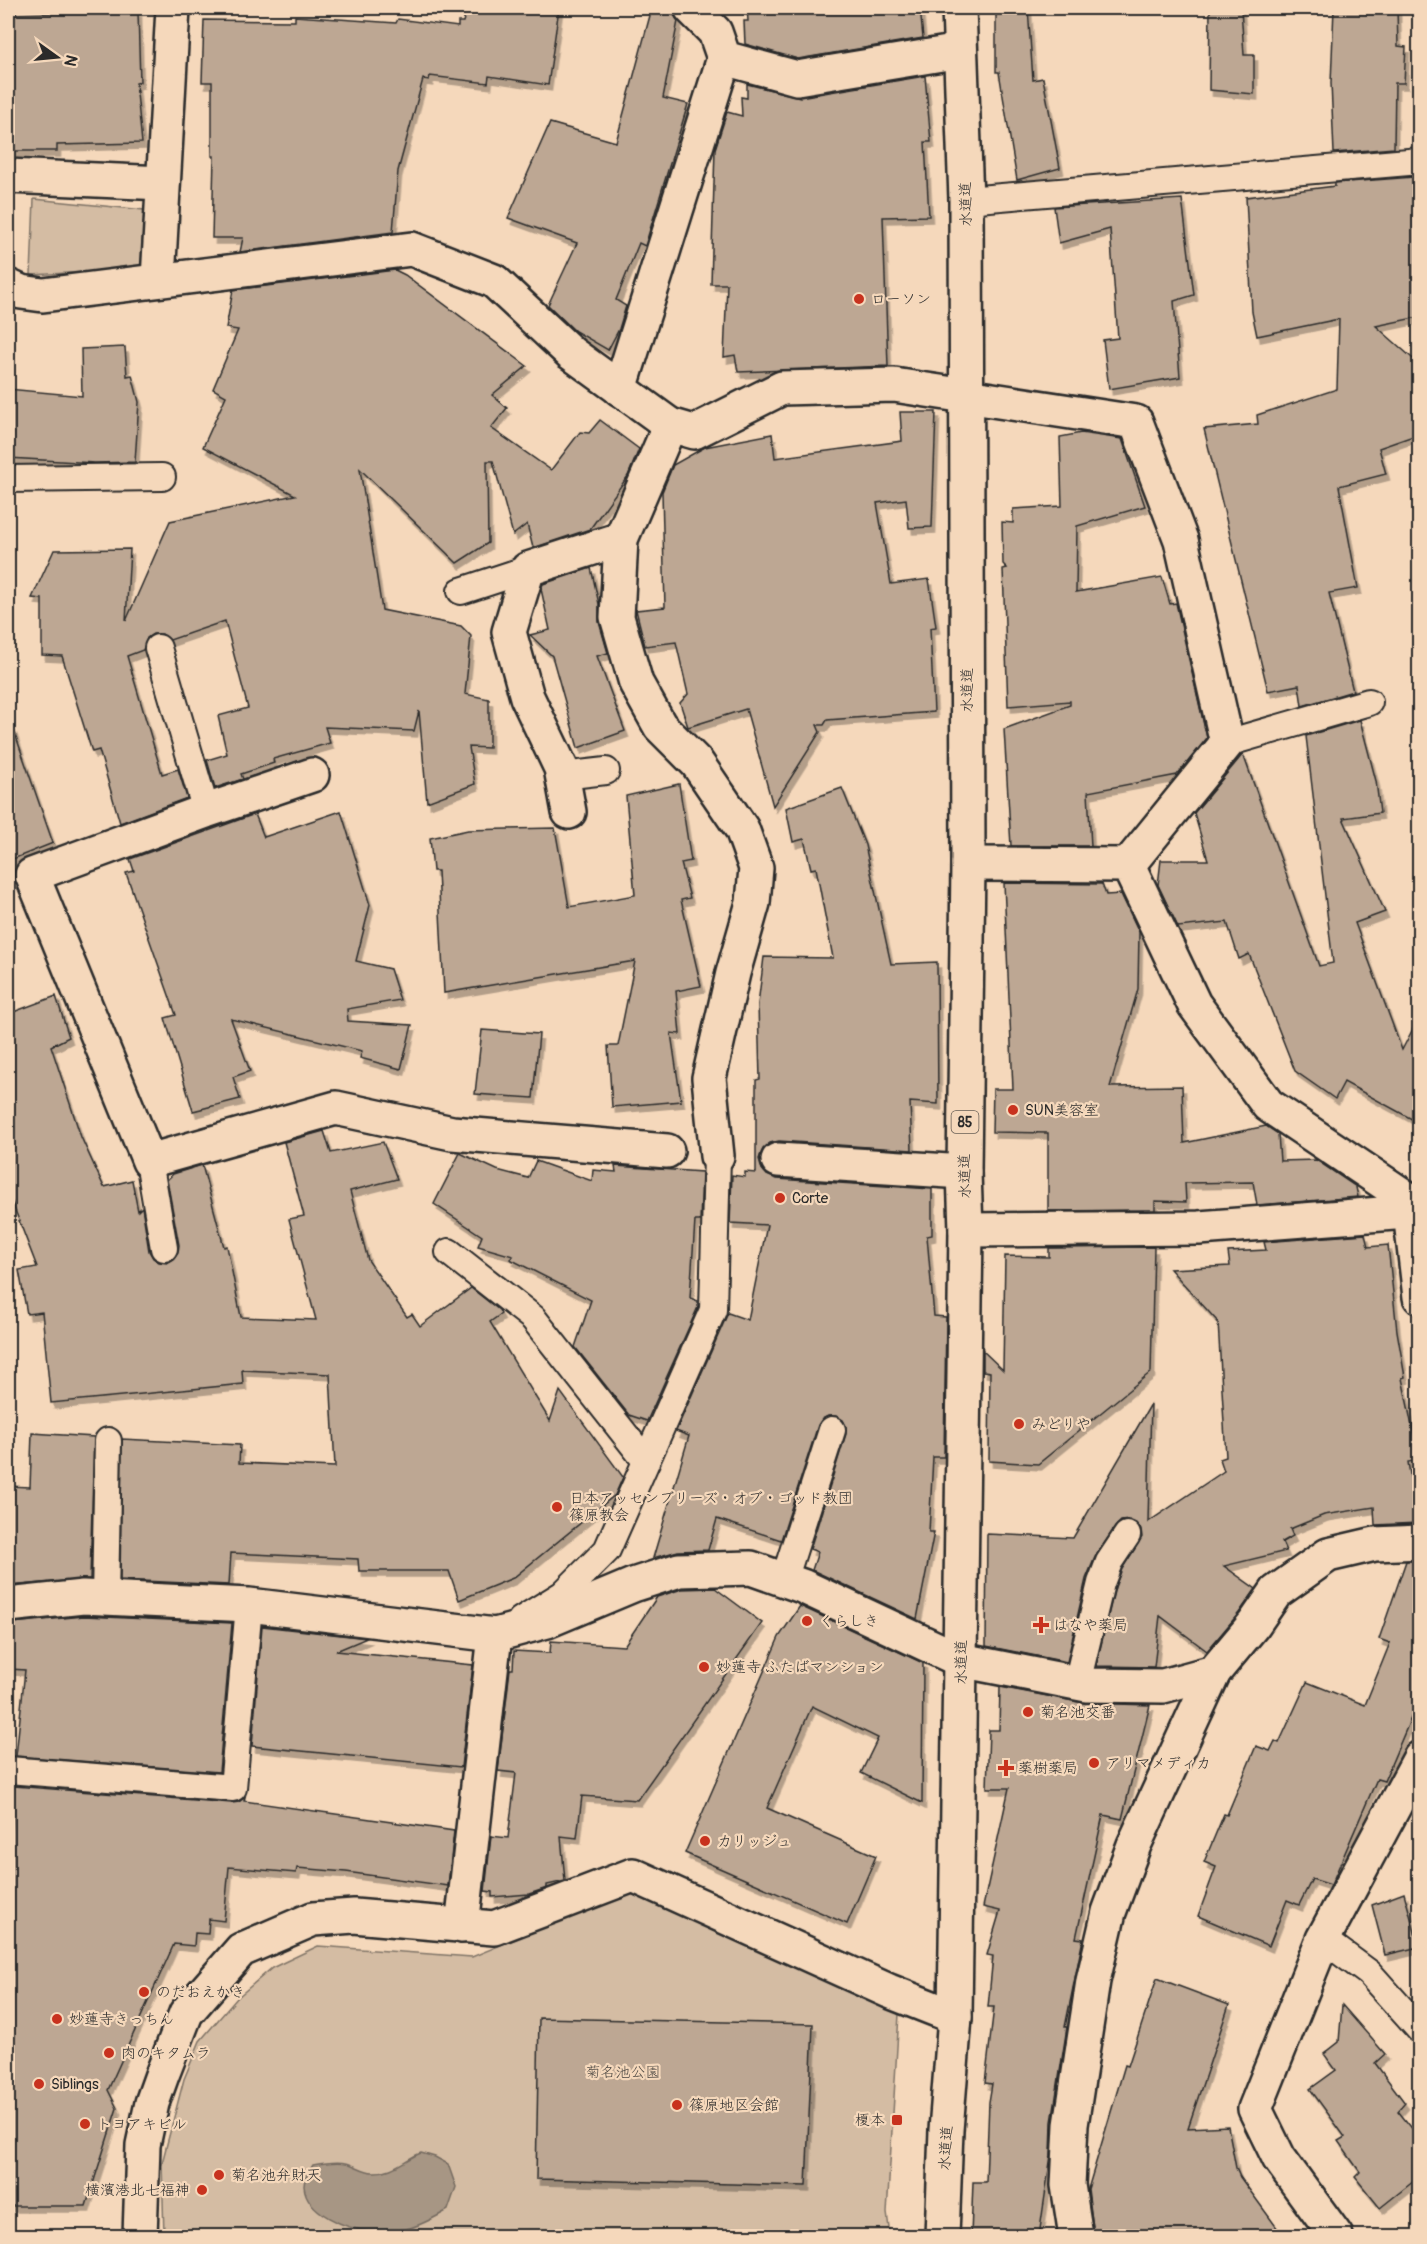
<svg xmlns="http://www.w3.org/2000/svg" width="1427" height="2244" font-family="Pangolin,'Klee One',sans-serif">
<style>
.green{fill:#d4bca3;stroke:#807467;stroke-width:1.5}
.water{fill:#a79684;stroke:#756b60;stroke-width:1.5}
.building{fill:#bda793;stroke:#2b2b2b;stroke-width:1.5;filter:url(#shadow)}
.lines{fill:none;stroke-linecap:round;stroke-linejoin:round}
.service-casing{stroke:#2b2b2b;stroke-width:30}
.minor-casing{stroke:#2b2b2b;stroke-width:38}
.primary-casing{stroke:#2b2b2b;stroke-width:38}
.service{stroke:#f5d8bb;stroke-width:26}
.minor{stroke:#f5d8bb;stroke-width:33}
.primary{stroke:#f5d8bb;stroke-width:33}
.poi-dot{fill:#c8321e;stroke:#f5d8bb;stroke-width:2}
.labels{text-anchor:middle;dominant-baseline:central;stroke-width:4.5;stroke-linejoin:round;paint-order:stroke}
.shield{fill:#f5d8bb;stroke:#685f56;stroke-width:1.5}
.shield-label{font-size:14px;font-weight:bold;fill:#2b2b2b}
.street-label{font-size:15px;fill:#2b2b2b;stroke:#f5d8bb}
.poi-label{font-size:15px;fill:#2b2b2b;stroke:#f5d8bb;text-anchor:start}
.park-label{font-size:15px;fill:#4d4843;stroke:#f5d8bb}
</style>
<defs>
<filter id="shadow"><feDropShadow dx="3.5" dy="6" stdDeviation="0" flood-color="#0004"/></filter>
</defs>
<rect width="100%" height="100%" fill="#f5d8bb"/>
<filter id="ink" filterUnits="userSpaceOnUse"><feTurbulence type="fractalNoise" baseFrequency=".0167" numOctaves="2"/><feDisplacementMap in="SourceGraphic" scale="12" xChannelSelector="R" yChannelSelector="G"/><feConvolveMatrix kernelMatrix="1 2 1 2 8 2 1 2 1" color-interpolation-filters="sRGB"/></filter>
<g filter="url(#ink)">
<g class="green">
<polygon points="34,199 144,210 141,269 31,275"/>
<polygon points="628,1892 899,2014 887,2213 890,2236 164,2236 162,2163 184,2079 200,2041 238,1997 272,1968 318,1946 472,1957"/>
</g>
<path class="water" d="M421,2153L435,2157L448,2164L456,2187L448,2210C436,2217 420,2226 406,2229C395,2231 380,2232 369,2231C347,2229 306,2213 304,2186C304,2178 309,2171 313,2165C324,2163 335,2161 346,2163C355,2165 364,2172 373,2172C393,2173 405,2159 421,2153Z"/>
<g class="building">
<polygon points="467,8 559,8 548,85 489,76 488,83 430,76 429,80 423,79 398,171 393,232 240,252 243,238 212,238 214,156 212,156 212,82 202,82 204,20 295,21 295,16 396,23 398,19 458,27 458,22 463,22"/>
<polygon points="652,8 673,8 673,13 678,21 663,98 688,104 645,246 639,243 616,300 626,306 619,329 608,350 575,331 548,305 577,243 508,218 550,123 616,142"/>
<polygon points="747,8 920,8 923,38 798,59 745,44 744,21 748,21"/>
<polygon points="996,8 1028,8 1033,80 1043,78 1060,168 1017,180 999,72 996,72"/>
<polygon points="1210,8 1241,8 1244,55 1254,55 1254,94 1209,90"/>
<polygon points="1334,8 1397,8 1398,46 1406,47 1404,83 1395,83 1394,148 1334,153 1331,83"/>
<polygon points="138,11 140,82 136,83 142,143 57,145 57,151 8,151 10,75 8,75 8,14"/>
<polygon points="925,76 931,142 925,142 929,216 883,217 888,366 738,372 735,355 724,357 727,284 711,284 715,149 727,112 742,116 741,97 747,98 747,84 800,97"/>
<polygon points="1414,177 1419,201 1419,317 1376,326 1419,364 1419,434 1379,448 1386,474 1339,486 1358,588 1329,593 1353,691 1302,706 1299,685 1268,691 1204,429 1258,424 1257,415 1337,389 1339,319 1257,336 1252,312 1246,197 1335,186 1335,183"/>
<polygon points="1182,199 1194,295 1174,301 1180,377 1109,389 1103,340 1118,338 1110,229 1059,243 1054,207"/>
<polygon points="395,270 405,275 527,366 492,395 507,408 491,428 551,470 580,432 589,433 600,420 639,449 628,476 590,529 533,548 527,524 513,535 493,461 487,461 488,543 457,563 360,469 382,610 461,626 471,636 465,694 489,699 489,748 469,747 475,784 427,802 419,711 414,731 325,727 330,743 273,759 274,763 241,774 243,779 215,788 207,760 227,754 218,716 248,708 225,621 170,640 162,634 153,634 147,638 143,650 127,656 162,774 178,769 187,798 120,823 99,750 92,752 62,656 42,655 42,599 32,598 54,550 130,549 126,621 170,521 295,495 203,447 226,396 213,389 238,330 226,328 233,290"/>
<polygon points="125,347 127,376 132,375 139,402 135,462 95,463 8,458 8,389 82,396 81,349"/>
<polygon points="900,412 936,412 932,527 909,528 906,499 877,503 891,584 929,579 936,627 930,628 934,712 827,720 824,725 817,725 820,732 773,806 746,709 688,727 680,703 688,694 676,642 645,646 636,610 665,607 662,492 673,465 705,447 772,434 775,458 902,441"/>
<polygon points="1081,433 1122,439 1145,506 1077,526 1076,592 1162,577 1170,604 1176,603 1207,738 1177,775 1088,792 1091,846 1011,846 1004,729 1070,705 1070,701 1008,706 1003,569 1007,568 1003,564 1002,522 1013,523 1013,509 1062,506 1060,437"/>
<polygon points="591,568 599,604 599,622 608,653 597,656 625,731 578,748 552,656 530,635 550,630 541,589 543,584"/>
<polygon points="1360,720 1376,781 1380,813 1343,818 1385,912 1355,923 1402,1050 1419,1017 1419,1123 1344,1082 1335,1099 1295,1071 1249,954 1239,959 1227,922 1178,927 1158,885 1161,860 1208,860 1194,813 1243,754 1319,966 1333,963 1306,736"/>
<polygon points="13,728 53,843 8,861 8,729"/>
<polygon points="679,784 691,861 681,863 690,898 681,900 701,986 676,991 680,1034 671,1033 681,1101 612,1107 608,1046 618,1046 635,961 444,993 438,871 433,871 430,838 468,830 555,828 569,907 635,895 626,796"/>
<polygon points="842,788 865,845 891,964 937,962 938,1104 910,1102 912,1150 779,1141 770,1143 763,1149 759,1159 762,1169 767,1175 777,1179 932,1189 932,1235 927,1236 934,1316 946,1317 944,1457 933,1457 929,1532 934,1532 917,1619 812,1570 818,1552 810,1549 846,1434 846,1426 843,1420 836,1416 828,1416 822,1419 818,1425 781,1540 717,1519 708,1550 678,1551 653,1558 689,1436 676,1431 728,1313 748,1320 767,1225 730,1223 732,1175 745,1177 745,1172 756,1173 756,1080 760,1079 758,1004 764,957 833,958 816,868 811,869 804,839 793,842 786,808"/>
<polygon points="341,811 370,905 356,961 390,969 400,1000 347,1009 348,1021 412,1025 401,1069 360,1058 362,1051 231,1019 250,1071 233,1077 240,1099 193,1111 165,1018 176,1015 126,873 134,871 130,859 255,814 264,837"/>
<polygon points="1004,883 1102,884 1106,895 1121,894 1139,932 1138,989 1110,1087 1182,1086 1184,1143 1266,1126 1278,1134 1280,1161 1316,1160 1356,1187 1358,1197 1257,1205 1253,1182 1185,1183 1186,1202 1155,1201 1155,1210 1048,1211 1048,1133 992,1132 993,1089 1013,1089"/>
<polygon points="56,996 69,1037 51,1046 81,1137 104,1187 132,1180 138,1211 142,1207 149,1251 153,1258 159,1262 167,1263 174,1259 178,1253 179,1245 167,1180 173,1174 202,1165 224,1247 227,1246 241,1317 316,1320 289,1219 304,1216 284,1142 324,1131 331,1153 383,1142 397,1179 350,1191 368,1260 407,1317 412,1314 420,1326 471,1288 499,1310 501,1314 490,1322 550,1421 560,1391 623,1477 615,1495 513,1578 459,1600 449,1571 359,1571 358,1559 231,1553 229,1585 120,1580 122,1439 240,1445 239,1463 335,1467 330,1374 242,1370 243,1384 51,1403 42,1312 27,1314 19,1270 37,1267 8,1192 8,1014"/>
<polygon points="482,1030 539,1034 533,1098 475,1094"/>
<polygon points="460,1153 497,1170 528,1178 536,1161 592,1181 593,1170 616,1172 615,1166 702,1172 700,1221 695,1221 690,1298 698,1301 698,1307 647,1421 629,1415 575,1347 591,1300 510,1259 513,1256 478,1246 482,1236 434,1204"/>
<polygon points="1365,1234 1368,1247 1388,1245 1397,1331 1405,1377 1402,1378 1419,1460 1408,1462 1418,1523 1375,1525 1374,1507 1324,1515 1290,1529 1293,1536 1282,1542 1286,1551 1224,1566 1256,1589 1239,1613 1207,1651 1160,1616 1154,1667 1096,1666 1115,1587 1122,1569 1142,1537 1141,1529 1136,1523 1129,1520 1121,1521 1115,1527 1095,1557 1086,1579 1067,1662 986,1646 987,1534 1073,1538 1151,1404 1148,1522 1224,1471 1220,1459 1226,1457 1218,1322 1170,1269 1230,1266 1228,1252 1266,1250 1264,1242"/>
<polygon points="1154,1247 1151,1372 1038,1464 989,1461 990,1372 983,1371 983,1351 1003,1370 1005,1256 1049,1257 1049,1248"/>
<polygon points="32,1433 94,1437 90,1579 8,1586 8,1486 30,1487"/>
<polygon points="1406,1561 1419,1561 1419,1699 1384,1781 1377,1779 1331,1885 1312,1879 1299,1905 1287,1900 1269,1946 1198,1916 1216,1867 1204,1862 1224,1814 1227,1815 1256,1746 1270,1751 1275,1741 1279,1743 1307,1682 1365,1705 1390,1643 1379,1639"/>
<polygon points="715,1588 762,1623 637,1800 582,1796 577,1838 561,1836 565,1881 547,1885 547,1888 529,1894 492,1897 492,1892 485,1891 491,1836 508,1838 516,1773 498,1771 510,1669 513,1669 514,1651 550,1653 551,1641 624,1646 657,1597 682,1589"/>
<polygon points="800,1606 923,1663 922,1803 861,1773 878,1738 812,1706 767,1808 876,1856 847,1924 685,1853 779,1637"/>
<polygon points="84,1616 232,1623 219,1772 16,1756 25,1670 10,1669 12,1623"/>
<polygon points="262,1626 367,1638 336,1651 473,1665 461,1767 252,1746"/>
<polygon points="1000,1687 1084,1703 1150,1705 1122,1819 1103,1815 1076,1938 1083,1939 1065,2027 1067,2027 1052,2122 1051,2155 1039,2236 971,2236 973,2182 986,2182 989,2102 992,2084 985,2083 994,2007 988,2007 993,1956 987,1955 1000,1911 983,1907 1009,1788 987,1788 989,1730 999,1730"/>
<polygon points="14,1786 232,1803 239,1802 245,1797 244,1801 454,1831 448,1886 346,1872 297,1868 296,1873 229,1867 224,1921 209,1919 208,1934 195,1933 194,1946 174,1944 108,2090 117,2108 86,2206 8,2206 8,1888"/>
<polygon points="1404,1893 1419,1947 1385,1955 1372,1905"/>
<polygon points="1157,1978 1229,2005 1188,2128 1228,2126 1236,2168 1240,2177 1283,2236 1094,2236 1088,2189 1125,2065 1128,2066"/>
<polygon points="1342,2005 1385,2054 1375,2063 1405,2103 1398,2111 1419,2137 1419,2177 1380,2208 1355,2177 1360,2172 1338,2141 1345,2137 1310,2089 1336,2070 1324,2054 1339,2042"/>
<polygon points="539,2018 813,2024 806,2186 536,2179"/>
</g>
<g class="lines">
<g class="service-casing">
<g id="service">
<polyline points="966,200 1420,161"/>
<polyline points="8,479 162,477"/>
<polyline points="461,591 528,569"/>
<polyline points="158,648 206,811"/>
<polyline points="1227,743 1369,702"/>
<polyline points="562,776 606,771"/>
<polyline points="149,1161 164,1248"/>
<polyline points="449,1252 533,1318 646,1461"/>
<polyline points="784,1580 832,1430"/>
<polyline points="105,1599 108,1441"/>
<polyline points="521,1620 563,1594 607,1550 713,1310 717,1156"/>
<polyline points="1077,1683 1101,1583 1109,1562 1127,1535"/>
<polyline points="8,1770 233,1788 249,1605"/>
<polyline points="1323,1939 1369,1973 1420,2030"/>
</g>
</g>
<g class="minor-casing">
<g id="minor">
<polyline points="691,8 715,32 724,58 797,78 960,51"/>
<polyline points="8,176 163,183"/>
<polyline points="158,280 173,8"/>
<polyline points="8,286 21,292 43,295 412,249 494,281 571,353 670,425 694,432 782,388 894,385 1136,422 1181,540 1227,743 1128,865"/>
<polyline points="620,389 724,58"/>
<polyline points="670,425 621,539 617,617 636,683 660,726 697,763 742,829 756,868 753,903 733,973 709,1078 717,1156"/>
<polyline points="312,775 206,811 32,875 149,1161 336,1108 452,1133 667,1151"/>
<polyline points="569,812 561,768 527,697 509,632 528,569 621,539"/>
<polyline points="968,864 1128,865 1194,1004 1268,1105 1420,1207"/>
<polyline points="778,1160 964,1172"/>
<polyline points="1410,1212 1420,1297"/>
<polyline points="966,1230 1199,1228 1420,1211"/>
<polyline points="8,1605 83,1597 249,1605 495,1635 547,1621 633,1585 679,1570 751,1568 802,1586 960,1660 1087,1685 1163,1686 1214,1672"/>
<polyline points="462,1926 495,1635"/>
<polyline points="140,2236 143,2145 152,2103 162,2075 186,2013 241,1950 313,1919 354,1916 494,1928 633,1875 889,1991 955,2017"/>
<polyline points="1076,2236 1068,2185 1071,2125 1093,1981 1109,1912 1134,1845 1214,1672 1254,1624 1276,1592 1328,1555 1375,1544 1420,1542"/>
<polyline points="1336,2236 1279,2158 1255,2109 1323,1939 1420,1758"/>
</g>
</g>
<g class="primary-casing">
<polyline id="primary" points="942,2236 946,2130 955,2017 966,1230 964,1172 968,864 966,200 959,8"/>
</g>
<use href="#service" class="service"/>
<use href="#minor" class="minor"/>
<use href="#primary" class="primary"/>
</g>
</g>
<g class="poi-dot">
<circle cx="859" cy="299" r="6"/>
<circle cx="1013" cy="1110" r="6"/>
<circle cx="780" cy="1198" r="6"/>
<circle cx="1019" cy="1424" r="6"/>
<circle cx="557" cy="1507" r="6"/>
<circle cx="807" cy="1621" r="6"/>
<path d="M1038 1616h6v6h6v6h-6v6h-6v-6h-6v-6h6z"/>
<circle cx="704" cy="1667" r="6"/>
<circle cx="1028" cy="1712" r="6"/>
<circle cx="1094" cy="1763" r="6"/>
<path d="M1003 1759h6v6h6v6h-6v6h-6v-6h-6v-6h6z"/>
<circle cx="705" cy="1841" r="6"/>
<circle cx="144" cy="1992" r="6"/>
<circle cx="57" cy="2019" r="6"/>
<circle cx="109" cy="2053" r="6"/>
<circle cx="39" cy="2084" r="6"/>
<circle cx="677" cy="2105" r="6"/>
<rect x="891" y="2114" width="12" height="12" rx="3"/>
<circle cx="85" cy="2124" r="6"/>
<circle cx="219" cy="2175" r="6"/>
<circle cx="202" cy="2190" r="6"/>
</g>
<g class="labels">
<rect class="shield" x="951.5" y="1111" width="27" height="22" rx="4.5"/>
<g class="shield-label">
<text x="965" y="1122">85</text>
</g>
<g class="street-label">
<text transform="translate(966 204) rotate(-91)">水道道</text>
<text transform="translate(967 690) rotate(-90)">水道道</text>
<text transform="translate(965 1176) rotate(-91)">水道道</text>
<text transform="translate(961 1662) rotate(-90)">水道道</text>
<text transform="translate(946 2148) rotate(-87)">水道道</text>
</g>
<g class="poi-label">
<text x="871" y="299">ローソン</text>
<text x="1025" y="1110">SUN美容室</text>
<text x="792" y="1198">Corte</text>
<text x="1031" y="1424">みどりや</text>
<text x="569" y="1498">日本アッセンブリーズ・オブ・ゴッド教団<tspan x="569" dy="17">篠原教会</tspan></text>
<text x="819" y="1621">くらしき</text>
<text x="1053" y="1625">はなや薬局</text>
<text x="716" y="1667">妙蓮寺 ふたばマンション</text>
<text x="1040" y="1712">菊名池交番</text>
<text x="1106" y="1763">アリマメディカ</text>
<text x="1018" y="1768">薬樹薬局</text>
<text x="717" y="1841">カリッジュ</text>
<text x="156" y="1992">のだおえかき</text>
<text x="69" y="2019">妙蓮寺きっちん</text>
<text x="121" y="2053">肉のキタムラ</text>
<text x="51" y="2084">Siblings</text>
<text x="689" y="2105">篠原地区会館</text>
<text x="885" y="2120" text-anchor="end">榎本</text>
<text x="97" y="2124">トヨアキビル</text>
<text x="231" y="2175">菊名池弁財天</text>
<text x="190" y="2190" text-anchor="end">横濱港北七福神</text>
</g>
<g class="park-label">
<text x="623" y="2072">菊名池公園</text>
</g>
</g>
<rect width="1427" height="2244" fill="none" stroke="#f5d8bb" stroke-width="30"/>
<rect x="15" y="15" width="1397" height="2214" fill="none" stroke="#2b2b2b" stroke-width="2" filter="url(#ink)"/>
<g transform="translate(57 57) rotate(105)" stroke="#f5d8bb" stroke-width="4.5" paint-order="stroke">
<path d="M0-4.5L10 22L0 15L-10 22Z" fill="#2b2b2b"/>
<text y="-9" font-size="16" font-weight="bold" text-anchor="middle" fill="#2b2b2b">N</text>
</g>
</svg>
